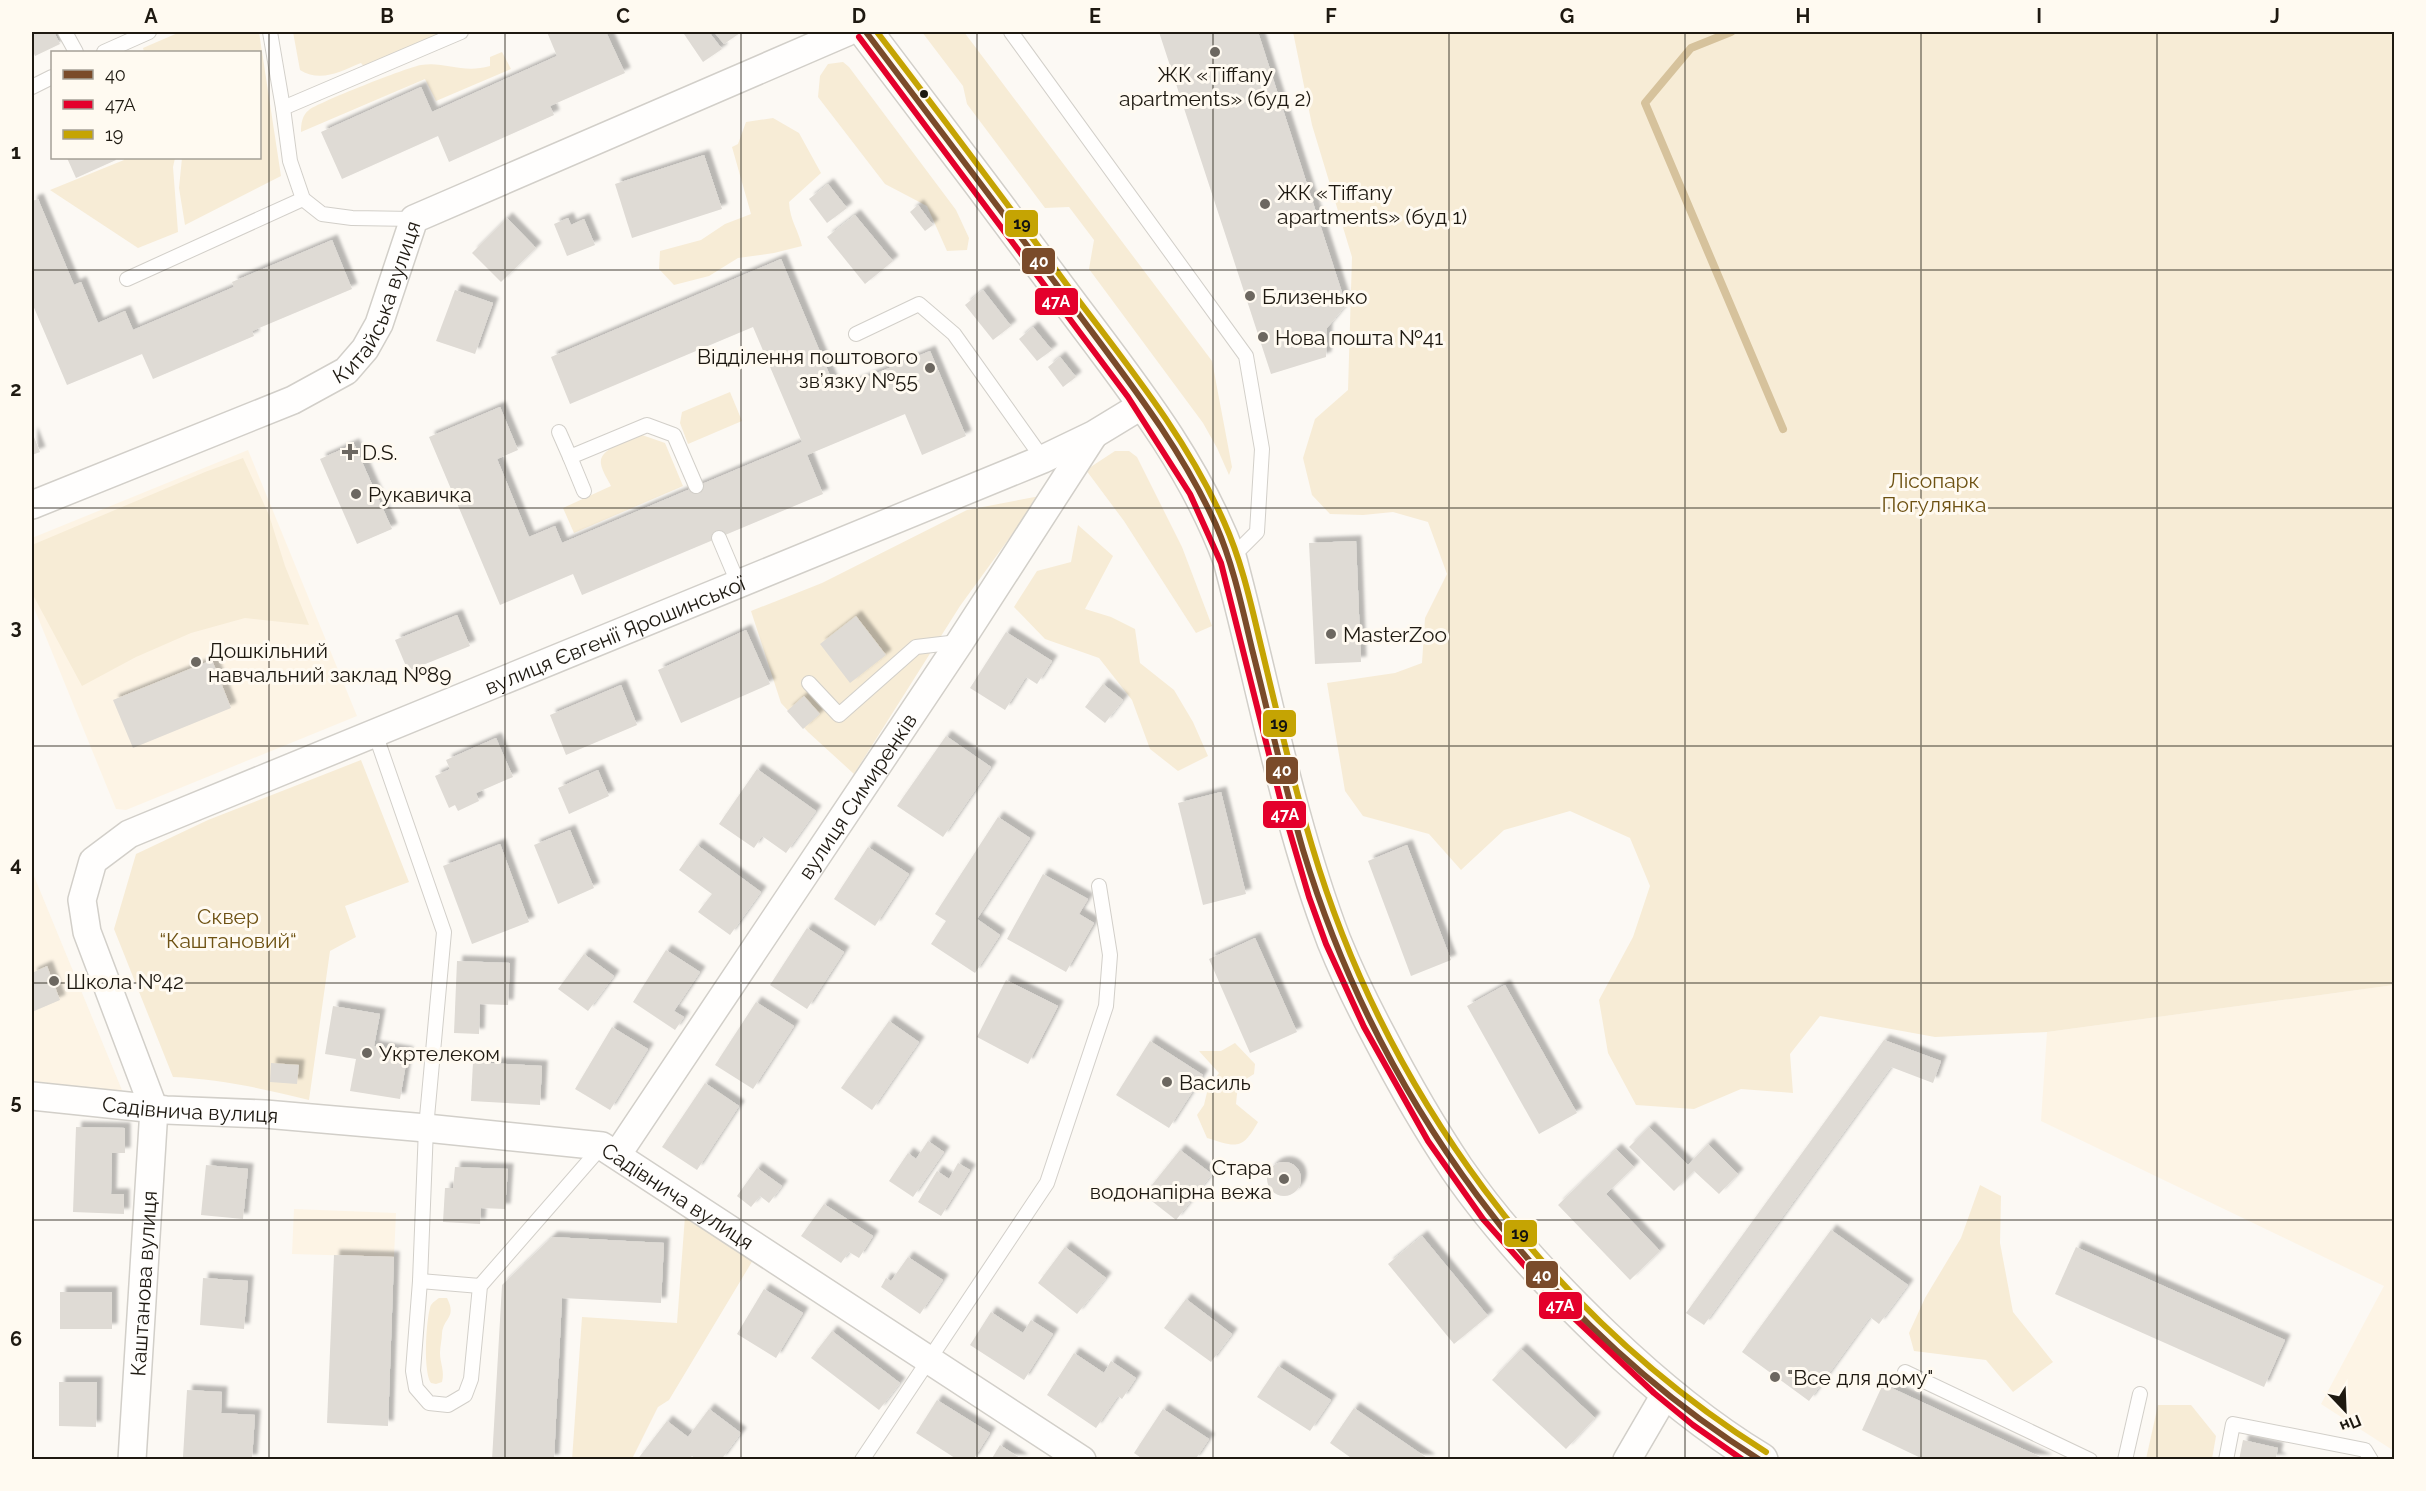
<svg xmlns="http://www.w3.org/2000/svg" width="2426" height="1491" font-family="Raleway,sans-serif">
<style>
.built{fill:#fdf4e5}
.green{fill:#f7ecd6}
.lines{fill:none;stroke-linecap:round;stroke-linejoin:round}
.stream{stroke:#d6c29c;stroke-width:8}
.building{fill:#dfdbd5;filter:url(#shadow)}
.lane-casing{stroke:#d2cfc9;stroke-width:16}
.street-casing{stroke:#d2cfc9;stroke-width:30}
.secondary-casing{stroke:#d2cfc9;stroke-width:36}
.lane{stroke:#fffefd;stroke-width:14}
.street{stroke:#fffefd;stroke-width:27}
.secondary{stroke:#fffefd;stroke-width:33}
.bus-1-casing{stroke:#fffaf1;stroke-width:10}
.bus-2-casing{stroke:#fffaf1;stroke-width:10}
.bus-3-casing{stroke:#fffaf1;stroke-width:10}
.bus-1{stroke:#7a4b2a;stroke-width:6}
.bus-2{stroke:#e4002b;stroke-width:6}
.bus-3{stroke:#c5a403;stroke-width:6}
.grid{fill:none;stroke:#1e1911;stroke-width:1.5;stroke-opacity:0.55}
.poi-dot{fill:#6c6760;stroke:#fffaf1;stroke-width:2}
.bus-dot{fill:#1e1911;stroke:#fffaf1;stroke-width:2}
.labels{text-anchor:middle;dominant-baseline:central;stroke-width:6;stroke-linejoin:round;paint-order:stroke}
.poi-label{font-size:21px;fill:#1e1911;stroke:#fffaf1;text-anchor:start}
.street-label{font-size:21px;fill:#1e1911;stroke:#fffaf1}
.park-label{font-size:21px;fill:#6e5213;stroke:#fffaf1}
.line-badge{stroke:#fffaf1;stroke-width:2}
.badge-label{font-size:16px;text-anchor:middle;font-weight:bold;fill:#fff}
.pale-badge-label{font-size:16px;text-anchor:middle;font-weight:bold;fill:#111}
.neatline{fill:none;stroke:#1e1911;stroke-width:2}
.grid-label{font-size:20px;text-anchor:middle;font-weight:bold;fill:#1e1911}
</style>
<defs>
<filter id="shadow"><feDropShadow dx="5.5" dy="-5.5" stdDeviation="1.5" flood-color="#0004"/></filter>
</defs>
<rect width="100%" height="100%" fill="#fcf9f4"/>
<g class="built">
<polygon points="248,450 357,716 126,810 116,809 32,603 32,538"/>
<polygon points="32,870 34,876 124,1095 32,1086"/>
<polygon points="2394,985 2394,1451 2321,1404 2384,1286 2041,1121 2047,1032"/>
<polygon points="294,1209 396,1213 394,1257 292,1254"/>
</g>
<g class="green">
<polygon points="180,32 259,32 281,176 185,225 179,188 182,158 260,158 260,52 144,52 143,48"/>
<path d="M293,32H455L365,68L361,63C341,71 321,83 300,70Z"/>
<polygon points="922,32 964,32 1212,361 1232,467 1229,475 1217,448 1203,423 1089,269 1094,240 1069,207 1045,208 967,104 963,86"/>
<polygon points="1293,32 2394,32 2394,985 2047,1032 1935,1037 1820,1016 1790,1054 1793,1093 1741,1089 1694,1109 1636,1105 1608,1053 1599,1000 1633,937 1650,886 1630,838 1570,811 1504,830 1461,870 1429,834 1363,816 1345,791 1327,683 1395,673 1422,663 1425,618 1447,574 1428,522 1393,512 1363,515 1330,514 1312,495 1303,458 1315,419 1348,390 1352,257 1312,125"/>
<path d="M502,52L511,69L436,101L425,79L301,132C301,124 302,115 309,110C317,103 408,67 421,65C445,61 462,74 490,66V57Z"/>
<polygon points="843,62 849,67 956,210 969,238 967,250 947,251 927,206 885,184 818,97 820,76 828,64"/>
<path d="M773,118L799,133L821,173L789,202C790,221 798,229 802,246L774,253L738,258L709,276L674,285L659,269L660,251L701,240L725,224L751,214L732,147L738,144L746,122Z"/>
<polygon points="124,158 175,158 173,167 178,232 138,248 50,190 124,160"/>
<polygon points="730,392 742,421 688,444 680,423 682,412"/>
<path d="M642,435L665,443L683,486L574,533L563,508L611,486C608,480 602,471 601,464C598,448 630,440 642,435Z"/>
<polygon points="1115,451 1129,451 1137,457 1182,547 1212,626 1196,633 1124,521 1086,470"/>
<polygon points="243,458 269,515 285,566 309,625 245,618 191,633 136,657 82,686 33,595 32,545 205,472"/>
<polygon points="1040,496 960,606 854,774 808,732 781,703 751,611 822,583 967,510"/>
<polygon points="1078,525 1113,556 1085,609 1111,617 1135,629 1140,663 1174,690 1193,722 1208,756 1178,771 1150,749 1132,700 1099,658 1045,639 1014,607 1037,571 1071,562"/>
<path d="M361,760L409,882L345,906L356,937L330,951L309,1100C265,1089 219,1079 173,1077L114,929L136,854L208,820Z"/>
<path d="M1235,1043L1255,1064L1254,1074L1238,1084L1236,1104L1258,1122C1242,1151 1236,1147 1207,1138L1197,1115L1204,1105L1208,1088L1219,1073L1199,1051H1221Z"/>
<polygon points="1980,1185 2001,1196 2000,1243 2013,1312 2053,1362 2013,1392 1986,1360 1914,1351 1909,1333 1925,1298 1961,1238"/>
<polygon points="685,1216 753,1260 669,1400 658,1407 632,1459 572,1460 582,1317 677,1323"/>
<path d="M439,1298H447C457,1318 444,1317 442,1333C442,1340 440,1346 440,1353C440,1363 445,1371 442,1382L436,1384L431,1383C423,1372 426,1322 430,1308C431,1303 435,1301 439,1298Z"/>
<polygon points="2158,1405 2191,1405 2216,1436 2212,1459 2146,1459"/>
</g>
<g class="lines">
<polyline class="stream" points="1731,32 1691,48 1645,103 1783,429"/>
</g>
<g class="building">
<polygon points="32,32 54,32 60,44 35,56 32,49"/>
<polygon points="547,32 606,32 625,73 550,106 554,115 449,162 438,136 342,179 321,132 421,87 432,112 557,56"/>
<polygon points="687,32 709,32 722,49 703,62 684,34"/>
<polygon points="714,32 739,32 740,33 724,44"/>
<polygon points="1159,32 1258,32 1346,305 1327,328 1326,357 1271,374"/>
<polygon points="704,155 722,209 632,238 615,184"/>
<polygon points="67,158 115,158 116,160 76,178"/>
<polygon points="828,184 847,208 827,223 809,199"/>
<polygon points="38,199 74,285 81,282 98,323 125,311 133,330 234,287 232,282 332,240 352,289 252,331 254,336 153,379 142,354 67,385 32,303 32,201"/>
<polygon points="918,205 933,225 925,231 910,212"/>
<polygon points="855,215 893,261 865,284 827,237"/>
<polygon points="507,218 536,248 501,282 472,253"/>
<polygon points="568,218 571,225 584,219 595,245 567,256 554,224"/>
<polygon points="781,259 836,390 930,351 966,436 922,455 905,414 807,455 823,494 582,595 573,574 500,605 429,437 500,407 518,450 497,459 529,537 555,526 562,543 802,442 753,327 570,404 551,357"/>
<polygon points="455,290 493,303 475,354 436,341"/>
<polygon points="983,290 1011,326 993,340 965,305"/>
<polygon points="1033,327 1052,350 1037,361 1019,339"/>
<polygon points="1060,357 1076,377 1063,387 1048,367"/>
<polygon points="32,432 40,452 32,455"/>
<polygon points="354,444 392,529 357,544 320,459"/>
<polygon points="1356,541 1361,662 1315,664 1309,543"/>
<polygon points="457,615 470,646 408,671 395,640"/>
<polygon points="856,616 886,655 850,683 820,644"/>
<polygon points="746,630 770,684 681,723 658,670"/>
<polygon points="1006,632 1052,661 1037,684 1026,677 1005,710 970,688"/>
<polygon points="212,660 231,708 133,748 113,700"/>
<polygon points="1103,684 1123,700 1105,723 1085,707"/>
<polygon points="621,685 637,725 566,755 550,715"/>
<polygon points="804,696 820,714 803,729 787,711"/>
<polygon points="946,736 991,767 943,837 897,806"/>
<polygon points="496,738 513,777 476,793 479,801 458,811 455,805 449,808 435,776 450,769 446,760"/>
<polygon points="757,769 816,811 786,853 762,836 754,848 719,824"/>
<polygon points="598,770 609,796 569,814 558,788"/>
<polygon points="1221,792 1246,894 1203,905 1178,803"/>
<polygon points="998,817 1030,838 977,919 1000,935 975,973 931,944 946,921 935,914"/>
<polygon points="570,830 594,888 558,904 534,845"/>
<polygon points="500,844 529,922 472,944 443,866"/>
<polygon points="697,845 761,892 730,935 698,912 712,894 679,870"/>
<polygon points="1407,845 1451,960 1411,976 1368,861"/>
<polygon points="868,847 909,874 875,926 834,899"/>
<polygon points="1043,874 1088,899 1079,914 1094,923 1066,972 1007,939"/>
<polygon points="807,928 844,952 807,1009 770,985"/>
<polygon points="1255,938 1297,1032 1250,1053 1209,959"/>
<polygon points="666,950 700,972 674,1011 684,1017 675,1030 633,1002"/>
<polygon points="584,954 614,976 588,1011 558,989"/>
<polygon points="457,961 510,963 508,1005 480,1004 479,1034 454,1033"/>
<polygon points="47,966 60,1000 32,1012 32,973"/>
<polygon points="1006,980 1058,1006 1028,1064 977,1037"/>
<polygon points="1505,985 1577,1113 1539,1134 1467,1006"/>
<polygon points="756,1002 794,1026 753,1089 715,1065"/>
<polygon points="333,1006 380,1014 374,1046 408,1052 400,1099 350,1091 356,1059 325,1054"/>
<polygon points="889,1021 919,1042 872,1110 841,1088"/>
<polygon points="612,1027 648,1049 610,1110 575,1089"/>
<polygon points="1884,1040 1941,1061 1933,1083 1891,1067 1704,1325 1686,1313"/>
<polygon points="1150,1041 1203,1075 1169,1128 1116,1095"/>
<polygon points="473,1062 542,1066 540,1105 471,1101"/>
<polygon points="271,1063 299,1065 297,1084 270,1082"/>
<polygon points="705,1083 739,1106 697,1170 662,1147"/>
<polygon points="76,1127 125,1128 125,1153 112,1153 111,1194 124,1194 124,1214 73,1212"/>
<polygon points="1649,1127 1688,1165 1708,1144 1738,1174 1719,1194 1694,1171 1674,1191 1629,1147"/>
<polygon points="928,1141 944,1152 913,1197 889,1181 908,1153 916,1159"/>
<polygon points="1616,1149 1634,1167 1606,1194 1660,1251 1630,1280 1558,1205"/>
<polygon points="1180,1150 1212,1174 1176,1220 1144,1195"/>
<circle cx="1284" cy="1179" r="17"/>
<polygon points="958,1163 970,1170 941,1216 918,1202 937,1171 949,1179"/>
<polygon points="206,1165 248,1169 243,1219 201,1215"/>
<polygon points="455,1167 508,1169 505,1209 481,1208 480,1224 443,1222 445,1188 453,1188"/>
<polygon points="757,1168 782,1186 769,1203 760,1196 751,1207 737,1196"/>
<polygon points="824,1204 873,1236 859,1258 849,1252 841,1263 801,1236"/>
<polygon points="1831,1230 1908,1285 1879,1324 1870,1317 1809,1401 1742,1352"/>
<polygon points="1422,1236 1488,1316 1454,1344 1388,1264"/>
<polygon points="552,1237 664,1243 661,1303 562,1298 554,1460 492,1460 502,1285"/>
<polygon points="1065,1247 1106,1278 1077,1314 1038,1283"/>
<polygon points="2076,1247 2285,1340 2264,1387 2055,1294"/>
<polygon points="334,1255 394,1257 388,1426 327,1423"/>
<polygon points="908,1257 943,1280 920,1314 881,1287 886,1278 891,1281"/>
<polygon points="203,1278 248,1281 244,1329 200,1325"/>
<polygon points="764,1289 803,1313 776,1358 737,1334"/>
<rect x="60" y="1292" width="52" height="37"/>
<polygon points="1186,1299 1232,1334 1211,1362 1164,1328"/>
<polygon points="991,1312 1023,1333 1031,1320 1053,1334 1024,1380 970,1345"/>
<polygon points="832,1331 900,1383 879,1410 811,1358"/>
<polygon points="1521,1349 1595,1418 1566,1449 1492,1380"/>
<polygon points="1074,1353 1104,1373 1111,1361 1136,1378 1122,1399 1118,1396 1096,1428 1047,1395"/>
<polygon points="1278,1366 1331,1400 1310,1431 1257,1397"/>
<polygon points="59,1382 97,1382 96,1427 59,1426"/>
<polygon points="1883,1384 2047,1460 1925,1460 1862,1430"/>
<polygon points="187,1390 222,1392 221,1413 255,1415 252,1460 183,1457"/>
<polygon points="937,1400 990,1433 973,1460 958,1460 916,1433"/>
<polygon points="1354,1408 1395,1436 1430,1460 1354,1460 1330,1443"/>
<polygon points="709,1409 741,1433 721,1460 696,1460 692,1456 689,1460 637,1460 667,1421 688,1437"/>
<polygon points="1163,1409 1209,1439 1195,1460 1144,1460 1134,1453"/>
<polygon points="2243,1440 2278,1448 2276,1457 2282,1460 2239,1460"/>
<polygon points="1000,1445 1023,1460 991,1460"/>
</g>
<g class="lines">
<g class="lane-casing">
<g id="lane">
<polyline points="65,32 76,52"/>
<polyline points="270,32 283,108"/>
<polyline points="1011,32 1246,356 1262,449 1257,532 1231,558"/>
<polyline points="104,52 149,32"/>
<polyline points="32,87 52,77"/>
<polyline points="414,219 352,218 322,214 303,199 290,161 283,108 461,32"/>
<polyline points="127,279 303,199"/>
<polyline points="856,334 919,304 954,334 1043,459"/>
<polyline points="559,432 570,457 647,425 674,435 696,486"/>
<polyline points="570,457 584,491"/>
<polyline points="719,538 738,583"/>
<polyline points="809,683 839,715 916,647 958,642"/>
<polyline points="375,733 444,932 426,1128 420,1281 413,1371 416,1388 429,1403 448,1405 465,1395 471,1379 480,1286 602,1146"/>
<polyline points="420,1281 480,1286"/>
<polyline points="1905,1372 2090,1460"/>
<polyline points="862,1460 1047,1183 1106,1006 1110,955 1099,886"/>
<polyline points="2125,1460 2140,1394"/>
<polyline points="2226,1460 2233,1424 2365,1450 2371,1460"/>
</g>
</g>
<g class="street-casing">
<g id="street">
<path id="s1" d="M32,505L293,400L346,371L365,349L379,324L414,219L847,32"/>
<path id="s2" d="M32,1096L166,1110L265,1114L426,1128L602,1146L1082,1460"/>
<path id="s3" d="M617,1155L960,642L1093,436"/>
<path id="s4" d="M132,1460L154,1109L87,932L82,900L93,861L129,834L141,829L1043,459L1093,435L1144,404"/>
<polyline points="1627,1460 1666,1393"/>
</g>
</g>
<g class="secondary-casing">
<path id="secondary" d="M866,32C933,120 1000,209 1066,298C1128,381 1194,462 1230,560C1264,687 1287,818 1334,941C1347,973 1362,1004 1378,1034C1402,1080 1428,1126 1457,1169C1499,1230 1551,1285 1604,1336C1652,1382 1703,1425 1761,1460"/>
</g>
<use href="#lane" class="lane"/>
<use href="#street" class="street"/>
<use href="#secondary" class="secondary"/>
<g class="bus-1-casing">
<path id="bus-1" d="M866,32C934,121 1001,212 1069,301C1122,373 1179,443 1216,525C1233,564 1242,607 1252,649C1269,716 1284,784 1303,850C1378,1097 1541,1322 1760,1460"/>
</g>
<g class="bus-2-casing">
<polyline id="bus-2" points="859,37 1128,397 1190,494 1221,563 1281,802 1309,897 1326,944 1364,1027 1428,1141 1483,1219 1558,1303 1654,1393 1693,1425 1743,1460"/>
</g>
<g class="bus-3-casing">
<path id="bus-3" d="M877,32C943,118 1008,205 1073,293C1128,366 1187,438 1224,522C1242,562 1251,604 1261,646C1277,712 1292,780 1312,846C1385,1092 1548,1315 1766,1452"/>
</g>
<use href="#bus-1" class="bus-1"/>
<use href="#bus-2" class="bus-2"/>
<use href="#bus-3" class="bus-3"/>
</g>
<path class="grid" d="M269,32V1460M505,32V1460M741,32V1460M977,32V1460M1213,32V1460M1449,32V1460M1685,32V1460M1921,32V1460M2157,32V1460M32,270H2394M32,508H2394M32,746H2394M32,983H2394M32,1220H2394"/>
<g class="poi-dot">
<circle cx="1215" cy="52" r="6"/>
<circle cx="1265" cy="204" r="6"/>
<circle cx="1250" cy="296" r="6"/>
<circle cx="1263" cy="337" r="6"/>
<circle cx="930" cy="368" r="6"/>
<path d="M347 443h6v6h6v6h-6v6h-6v-6h-6v-6h6z"/>
<circle cx="356" cy="494" r="6"/>
<circle cx="1331" cy="634" r="6"/>
<circle cx="196" cy="662" r="6"/>
<circle cx="54" cy="981" r="6"/>
<circle cx="367" cy="1053" r="6"/>
<circle cx="1167" cy="1082" r="6"/>
<circle cx="1284" cy="1179" r="6"/>
<circle cx="1775" cy="1377" r="6"/>
</g>
<circle class="bus-dot" cx="924" cy="94" r="5"/>
<g class="labels">
<g class="poi-label">
<text x="1215" y="74" text-anchor="middle">ЖК «Tiffany<tspan x="1215" dy="24">apartments» (буд 2)</tspan></text>
<text x="1277" y="192">ЖК «Tiffany<tspan x="1277" dy="24">apartments» (буд 1)</tspan></text>
<text x="1262" y="296">Близенько</text>
<text x="1275" y="337">Нова пошта №41</text>
<text x="918" y="356" text-anchor="end">Відділення поштового<tspan x="918" dy="24">зв’язку №55</tspan></text>
<text x="362" y="452">D.S.</text>
<text x="368" y="494">Рукавичка</text>
<text x="1343" y="634">MasterZoo</text>
<text x="208" y="650">Дошкільний<tspan x="208" dy="24">навчальний заклад №89</tspan></text>
<text x="66" y="981">Школа №42</text>
<text x="379" y="1053">Укртелеком</text>
<text x="1179" y="1082">Василь</text>
<text x="1272" y="1167" text-anchor="end">Стара<tspan x="1272" dy="24">водонапірна вежа</tspan></text>
<text x="1787" y="1377">"Все для дому"</text>
</g>
<g class="street-label">
<text stroke="none"><textPath href="#s1" startOffset="418">Китайська вулиця</textPath></text>
<text stroke="none"><textPath href="#s4" startOffset="1184">вулиця Євгенії Ярошинської</textPath></text>
<text stroke="none"><textPath href="#s3" startOffset="432">вулиця Симиренків</textPath></text>
<text stroke="none"><textPath href="#s2" startOffset="159">Садівнича вулиця</textPath></text>
<text stroke="none"><textPath href="#s2" startOffset="663">Садівнича вулиця</textPath></text>
<text stroke="none"><textPath href="#s4" startOffset="177">Каштанова вулиця</textPath></text>
</g>
<g class="park-label">
<text x="1934" y="480">Лісопарк<tspan x="1934" dy="24">Погулянка</tspan></text>
<text x="228" y="916">Сквер<tspan x="228" dy="24">“Каштановий“</tspan></text>
</g>
</g>
<g class="line-badge">
<rect x="1004" y="209" width="35" height="29" rx="6" fill="#c5a403"/>
<rect x="1021" y="247" width="35" height="28" rx="6" fill="#7a4b2a"/>
<rect x="1034" y="287" width="45" height="29" rx="6" fill="#e4002b"/>
<rect x="1262" y="709" width="35" height="29" rx="6" fill="#c5a403"/>
<rect x="1265" y="756" width="34" height="29" rx="6" fill="#7a4b2a"/>
<rect x="1262" y="800" width="45" height="29" rx="6" fill="#e4002b"/>
<rect x="1503" y="1219" width="35" height="29" rx="6" fill="#c5a403"/>
<rect x="1525" y="1260" width="34" height="29" rx="6" fill="#7a4b2a"/>
<rect x="1538" y="1291" width="45" height="29" rx="6" fill="#e4002b"/>
</g>
<g class="badge-label">
<text x="1039" y="267">40</text>
<text x="1056" y="307">47А</text>
<text x="1282" y="776">40</text>
<text x="1285" y="820">47А</text>
<text x="1542" y="1281">40</text>
<text x="1560" y="1311">47А</text>
</g>
<g class="pale-badge-label">
<text x="1022" y="229">19</text>
<text x="1279" y="729">19</text>
<text x="1520" y="1239">19</text>
</g>
<rect width="2426" height="1491" fill="none" stroke="#fffaf1" stroke-width="66"/>
<rect x="51" y="51" width="210" height="108" fill="#fffaf1" stroke="#a5a097" stroke-width="1.5"/>
<rect x="63" y="70" width="30" height="9" fill="#7a4b2a" stroke="#a5a097" stroke-width="1.5"/>
<text x="105" y="81" font-size="18" fill="#1e1911">40</text>
<rect x="63" y="100" width="30" height="9" fill="#e4002b" stroke="#a5a097" stroke-width="1.5"/>
<text x="105" y="111" font-size="18" fill="#1e1911">47А</text>
<rect x="63" y="130" width="30" height="9" fill="#c5a403" stroke="#a5a097" stroke-width="1.5"/>
<text x="105" y="141" font-size="18" fill="#1e1911">19</text>
<g transform="translate(2345 1410) rotate(157)" stroke="#fffaf1" stroke-width="4.5" paint-order="stroke">
<path d="M0-4.5L10 22L0 15L-10 22Z" fill="#1e1911"/>
<text y="-9" font-size="16" font-weight="bold" text-anchor="middle" fill="#1e1911">Пн</text>
</g>
<rect x="33" y="33" width="2360" height="1425" class="neatline"/>
<g class="grid-label">
<text x="151" y="23">A</text>
<text x="387" y="23">B</text>
<text x="623" y="23">C</text>
<text x="859" y="23">D</text>
<text x="1095" y="23">E</text>
<text x="1331" y="23">F</text>
<text x="1567" y="23">G</text>
<text x="1803" y="23">H</text>
<text x="2039" y="23">I</text>
<text x="2275" y="23">J</text>
<text x="16" y="159">1</text>
<text x="16" y="396">2</text>
<text x="16" y="634">3</text>
<text x="16" y="871">4</text>
<text x="16" y="1109">5</text>
<text x="16" y="1346">6</text>
</g>
</svg>
